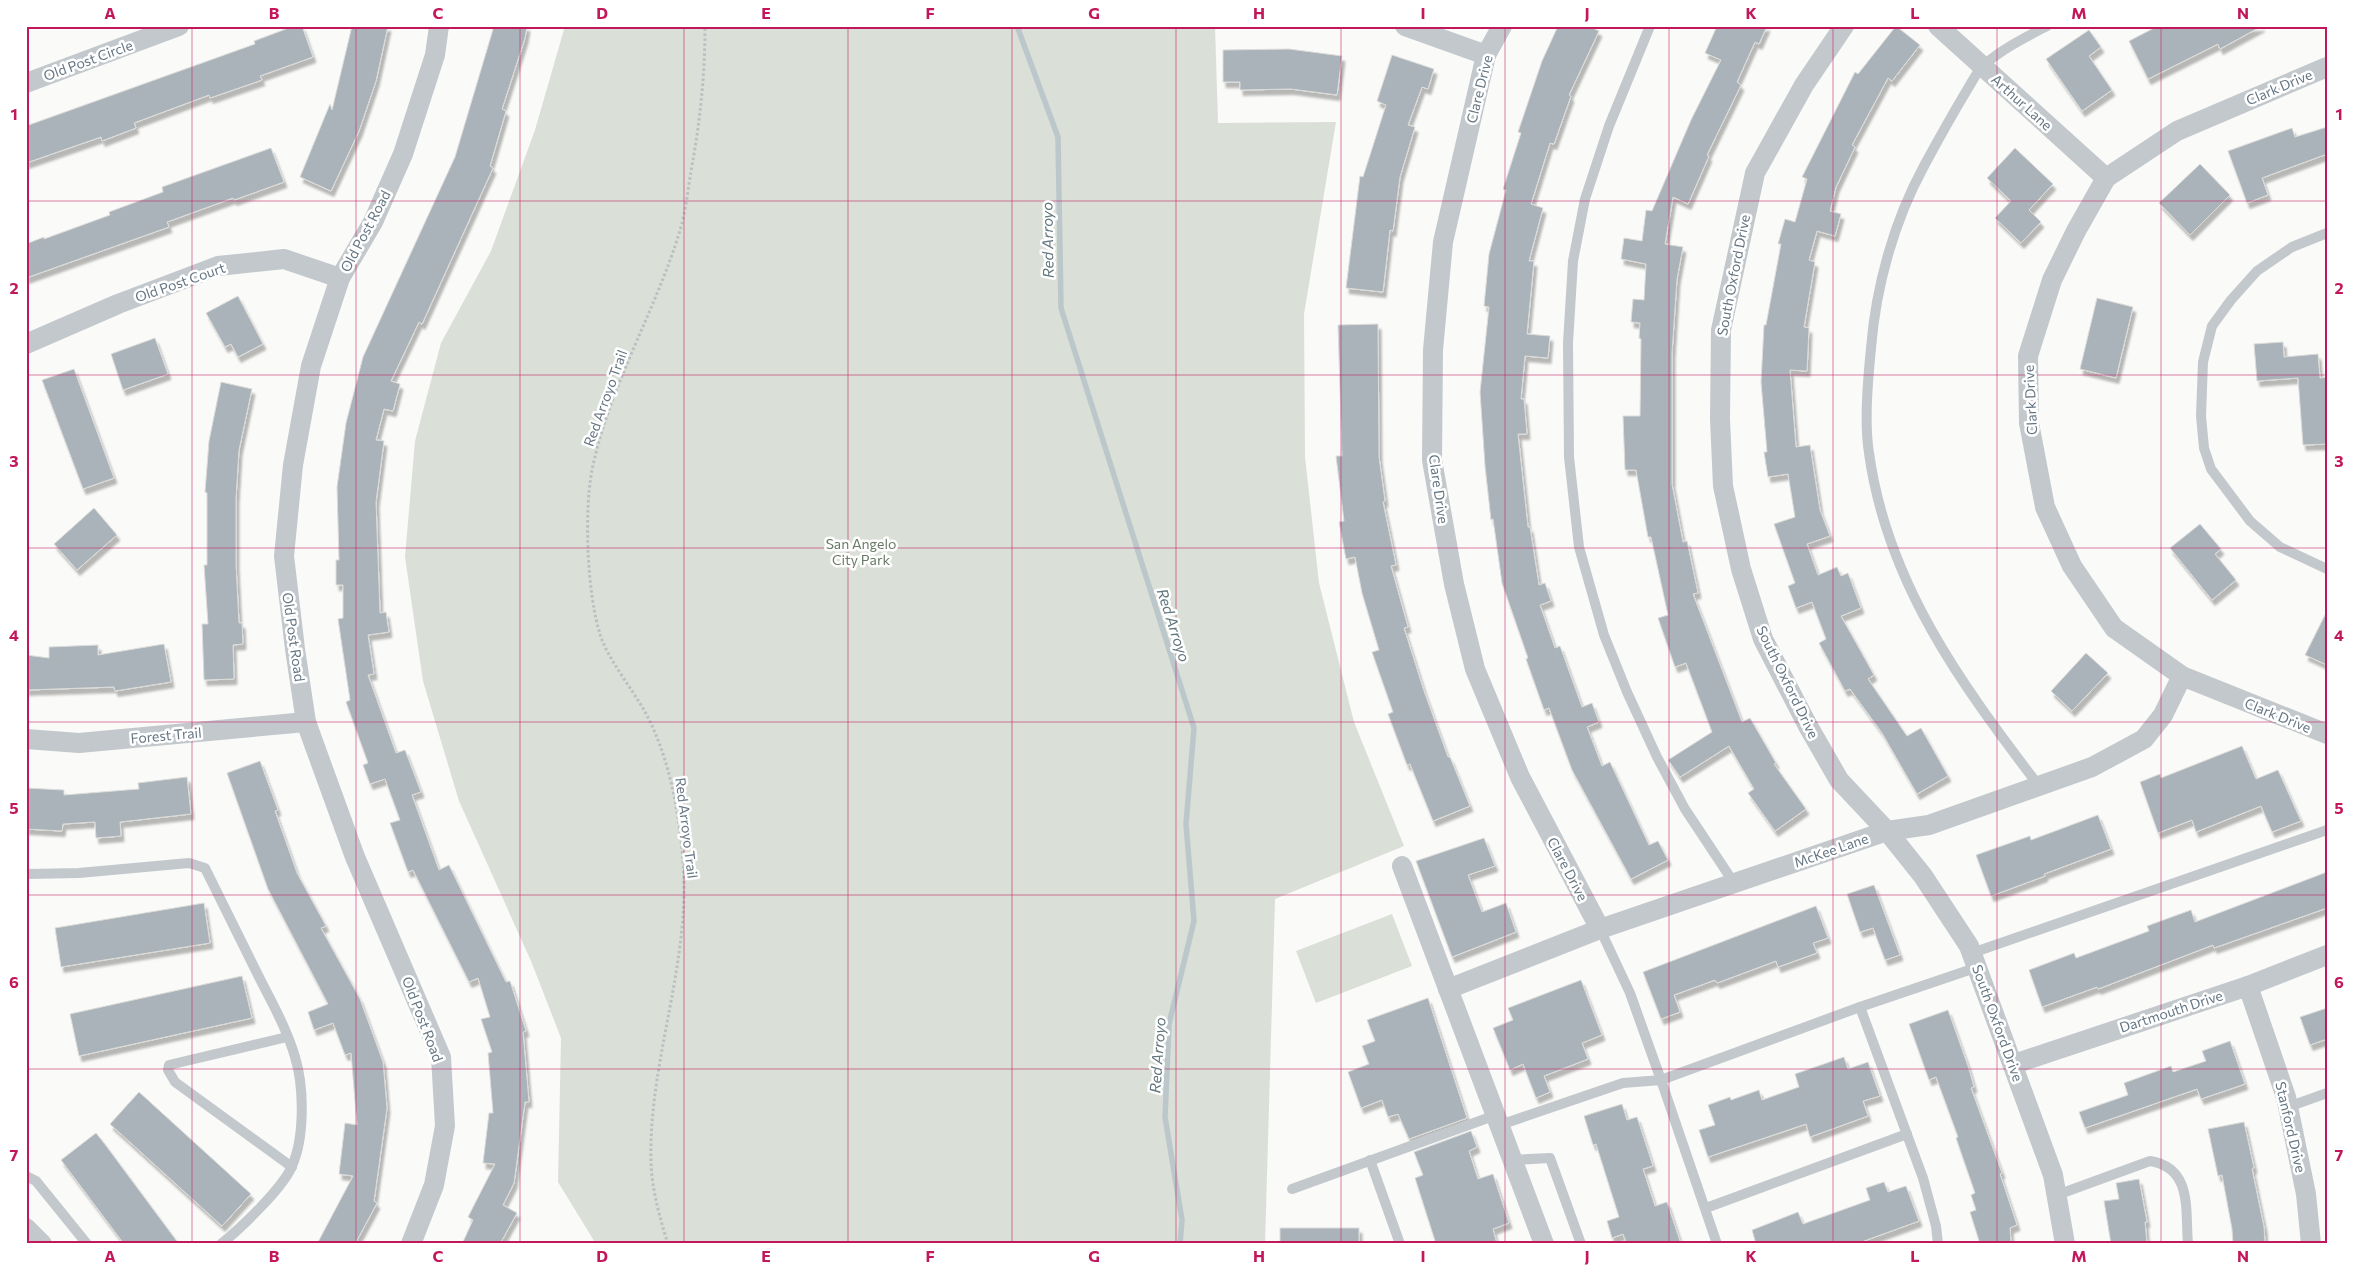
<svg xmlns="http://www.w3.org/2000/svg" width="2353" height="1270" font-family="Commissioner,sans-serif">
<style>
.green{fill:#dadfd7}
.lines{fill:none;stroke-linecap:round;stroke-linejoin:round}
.stream{stroke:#bbc7cb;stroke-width:5.5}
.building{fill:#aab3b9;stroke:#dcdcda;filter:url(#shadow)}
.path{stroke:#bbbfc2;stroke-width:3;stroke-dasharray:2.5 2.5;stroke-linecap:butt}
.lane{stroke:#c3c8cc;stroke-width:10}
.street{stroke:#c3c8cc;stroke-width:20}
.grid{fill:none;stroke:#c2185b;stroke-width:1;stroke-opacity:0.55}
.labels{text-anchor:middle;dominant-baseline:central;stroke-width:5;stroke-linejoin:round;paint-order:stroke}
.street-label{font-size:14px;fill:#657683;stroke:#fff}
.park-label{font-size:14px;fill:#687a64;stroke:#fff}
.water-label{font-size:15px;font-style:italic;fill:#60757c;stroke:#fff}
.neatline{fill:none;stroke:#c2185b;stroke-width:2}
.grid-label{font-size:16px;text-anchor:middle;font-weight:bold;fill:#c2185b}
</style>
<defs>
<filter id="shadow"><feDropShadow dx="3" dy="5.5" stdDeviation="1" flood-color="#0004"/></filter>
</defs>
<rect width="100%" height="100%" fill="#fafaf8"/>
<g class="green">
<polygon points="565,26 1215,26 1218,123 1336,122 1304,314 1305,457 1319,583 1354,722 1404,846 1275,899 1265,1244 596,1244 558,1182 561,1038 531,961 459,801 423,681 405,557 415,441 441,343 491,251 535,130"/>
<polygon points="1392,914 1412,966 1316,1003 1296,951"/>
</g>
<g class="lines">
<polyline class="stream" points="1017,26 1058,137 1061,308 1194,728 1186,824 1194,921 1169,1024 1165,1117 1182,1220 1180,1244"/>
</g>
<g class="building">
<polygon points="294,26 302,26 313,57 260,76 262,80 210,98 209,95 134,123 136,128 102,141 101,137 26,163 26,126 255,44 254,41"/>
<polygon points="352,26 388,26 376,81 359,131 331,191 300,177 330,104 332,110"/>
<polygon points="494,26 527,26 525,38 502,109 506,111 490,166 493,168 422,324 419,322 391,381 400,384 393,411 384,409 376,440 384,441 376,502 380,613 386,612 389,632 368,635 374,674 368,675 396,753 405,750 421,792 412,795 439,870 449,865 506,982 510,981 526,1031 523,1032 529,1102 525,1102 514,1183 503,1205 517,1213 500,1244 462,1244 473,1220 468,1217 495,1164 483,1163 489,1113 493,1113 488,1053 492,1052 481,1019 490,1017 478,978 469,982 413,870 408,872 390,823 400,820 385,779 370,784 363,765 368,763 346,702 350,700 338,619 343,618 343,585 336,585 336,560 339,560 337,487 346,423 363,357 455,157"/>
<polygon points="1558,26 1588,26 1599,31 1569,95 1571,96 1554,144 1550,143 1531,204 1543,208 1529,261 1534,261 1527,334 1550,336 1548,358 1525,356 1521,399 1524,399 1527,434 1518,434 1528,527 1530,527 1539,585 1545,583 1551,601 1540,605 1555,648 1560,646 1582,707 1592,703 1599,722 1587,727 1602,766 1610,762 1649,845 1658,841 1668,860 1631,879 1572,770 1549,708 1544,710 1526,659 1528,658 1502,583 1493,519 1491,520 1485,466 1480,392 1489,307 1484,306 1489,254 1506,190 1503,189 1521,133 1518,132 1542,61"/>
<polygon points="1717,26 1767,26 1759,44 1755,42 1737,82 1741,85 1707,155 1709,156 1688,204 1673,197 1665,244 1683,247 1677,279 1672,353 1672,484 1683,542 1687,541 1698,593 1693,594 1742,722 1750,718 1776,763 1774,764 1806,809 1775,831 1748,793 1754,789 1729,746 1680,777 1668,760 1712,732 1686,663 1675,667 1658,618 1668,615 1651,537 1648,537 1636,470 1625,470 1623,416 1640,416 1641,339 1639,338 1640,323 1631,322 1633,299 1644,300 1646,264 1621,259 1624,238 1642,241 1646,210 1652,211 1691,120 1721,60 1705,53"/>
<polygon points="1896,26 1920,45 1892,81 1888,78 1852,145 1855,147 1836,187 1830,211 1841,214 1835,236 1817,231 1809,260 1815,262 1804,327 1809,328 1807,371 1790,370 1796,447 1810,445 1820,510 1830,536 1807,544 1818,575 1837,567 1841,576 1848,573 1861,608 1841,616 1874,675 1868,679 1907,736 1921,728 1948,776 1917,794 1882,733 1850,689 1845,691 1819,643 1826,639 1812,602 1796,608 1788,586 1795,583 1774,524 1795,517 1788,474 1768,477 1764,452 1767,452 1761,382 1764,325 1766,325 1781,244 1778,244 1785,219 1795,222 1807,179 1802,177 1855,72 1858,74"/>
<polygon points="2158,26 2262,26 2220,49 2218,44 2148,79 2129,41"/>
<polygon points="2089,30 2101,47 2089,56 2112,90 2082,111 2046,59"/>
<polygon points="1289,49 1342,56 1337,95 1291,89 1240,90 1240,82 1223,82 1223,50"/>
<polygon points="1392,55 1434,69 1428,89 1422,87 1408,125 1415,127 1400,177 1393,231 1390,230 1383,292 1346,288 1360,176 1363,177 1386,105 1377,101"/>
<polygon points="2327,127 2327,154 2262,178 2268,195 2247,203 2228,151 2292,128 2295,137"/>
<polygon points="271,148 284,182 234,200 233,198 167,222 169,227 26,278 26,244 44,237 44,239 110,215 109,212 163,192 162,187"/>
<polygon points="2015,148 2053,184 2029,210 2041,222 2021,243 1995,218 2011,201 1987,178"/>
<polygon points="2200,164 2230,195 2190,235 2159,203"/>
<polygon points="238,296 263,344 238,357 231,344 225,347 206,313"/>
<polygon points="2097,298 2133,307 2116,378 2080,369"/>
<polygon points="1378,324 1379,457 1385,501 1383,502 1396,565 1391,566 1408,627 1404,628 1424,691 1448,757 1450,757 1470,806 1433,821 1410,764 1407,765 1388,714 1393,712 1372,652 1379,650 1362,593 1355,557 1346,559 1339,522 1344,521 1336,456 1342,456 1338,325"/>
<polygon points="155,338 168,374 123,390 111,354"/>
<polygon points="2283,342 2284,357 2318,354 2320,378 2327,377 2327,444 2303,445 2298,378 2257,381 2254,344"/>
<polygon points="74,369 114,478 83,489 42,380"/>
<polygon points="221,382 252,389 239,450 236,498 236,565 239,623 242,623 243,644 233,645 234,679 204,680 202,624 208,624 204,565 207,565 207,493 205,492 209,441"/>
<polygon points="94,508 117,535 77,570 54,544"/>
<polygon points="2200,524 2221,549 2215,554 2236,580 2212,600 2170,548"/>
<polygon points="2327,611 2327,665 2305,655"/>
<polygon points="164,644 171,682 115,691 114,687 26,690 26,655 49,658 49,647 98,645 98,655"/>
<polygon points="2086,653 2108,673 2072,711 2051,691"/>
<polygon points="2242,746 2256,779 2278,770 2301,821 2272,832 2261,806 2196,832 2192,820 2158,833 2140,782 2160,774 2161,778"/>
<polygon points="260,761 278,810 275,811 297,873 326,926 321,928 360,999 383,1062 387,1108 374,1201 377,1203 355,1244 317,1244 353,1176 339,1174 345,1123 357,1125 351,1053 345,1055 333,1023 314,1030 308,1012 328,1004 268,889 227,773"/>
<polygon points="187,777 191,814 120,822 121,836 96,838 95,822 63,824 62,831 26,829 26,788 64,790 64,795 139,789 138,783"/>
<polygon points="2098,815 2111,849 2044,874 2045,876 1991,896 1976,855 2030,836 2031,840"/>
<polygon points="1484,838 1495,866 1468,875 1482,912 1506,903 1516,932 1452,957 1416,861"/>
<polygon points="2327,872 2327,908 2214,948 2213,945 2098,989 2097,987 2042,1007 2029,970 2074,953 2076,958 2149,931 2147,926 2191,910 2195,922"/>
<polygon points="1874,885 1900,955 1885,960 1873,928 1860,932 1847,894"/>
<polygon points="204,903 210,943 61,967 55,928"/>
<polygon points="1816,906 1828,938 1813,943 1817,953 1778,967 1776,961 1717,983 1715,980 1674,995 1680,1012 1661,1019 1643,972"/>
<polygon points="242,976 252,1018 79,1056 70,1014"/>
<polygon points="1581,980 1602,1035 1582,1043 1588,1059 1544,1076 1550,1092 1536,1098 1523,1064 1510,1070 1493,1028 1513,1020 1508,1008"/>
<polygon points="1428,998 1467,1118 1409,1139 1398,1114 1388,1117 1382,1100 1361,1108 1348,1072 1369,1064 1362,1046 1375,1041 1367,1020"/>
<polygon points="2327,1008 2327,1039 2310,1045 2300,1017"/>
<polygon points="1948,1010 1968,1066 1974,1087 1971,1088 2002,1173 2000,1174 2017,1225 2010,1228 2011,1244 1980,1244 1970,1212 1976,1210 1971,1195 1975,1193 1956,1138 1958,1137 1936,1077 1929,1080 1909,1024"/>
<polygon points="2230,1041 2245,1084 2201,1099 2197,1089 2085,1128 2079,1112 2128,1095 2124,1083 2171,1066 2173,1072 2206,1061 2202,1051"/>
<polygon points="1844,1057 1848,1069 1868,1062 1880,1096 1863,1101 1868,1116 1810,1137 1806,1124 1708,1157 1699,1130 1715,1125 1708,1105 1730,1097 1731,1100 1759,1090 1762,1100 1799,1087 1795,1074"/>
<polygon points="139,1092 251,1194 222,1226 110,1124"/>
<polygon points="1622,1104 1627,1120 1637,1117 1653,1166 1643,1169 1655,1206 1667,1202 1681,1244 1627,1244 1623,1234 1612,1238 1607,1221 1619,1217 1596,1144 1593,1145 1584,1116"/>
<polygon points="2244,1122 2254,1168 2252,1169 2264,1227 2265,1244 2233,1244 2232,1229 2222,1175 2218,1176 2208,1129"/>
<polygon points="1471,1131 1477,1147 1469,1151 1478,1179 1493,1174 1509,1223 1493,1229 1497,1244 1436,1244 1415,1178 1423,1175 1414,1152"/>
<polygon points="96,1133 104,1143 179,1244 124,1244 61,1160"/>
<polygon points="2139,1179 2147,1222 2145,1222 2147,1244 2111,1244 2104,1201 2119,1199 2116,1183"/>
<polygon points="1884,1182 1888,1192 1906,1186 1919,1221 1864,1241 1865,1244 1756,1244 1752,1230 1798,1212 1803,1224 1870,1200 1866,1188"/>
<rect x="1280" y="1228" width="79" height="16"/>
</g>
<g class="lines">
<path class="path" d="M668,1244C660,1219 652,1190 651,1163C648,1062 691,964 683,862C679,811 669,755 644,710C632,689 606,656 600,634C587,593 584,512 592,470C609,386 657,309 681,227C686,209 688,189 691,171C700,123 705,75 705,26"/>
<g class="lane">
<polyline points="1650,26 1609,126 1585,199 1573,261 1568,343 1569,457 1579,547 1604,635 1627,692 1657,757 1685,809 1734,883"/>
<polyline points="2327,233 2292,247 2257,271 2231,300 2212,326 2203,362 2201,416 2204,448 2211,469 2250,521 2280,547 2327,569"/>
<path d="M2039,786C1961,684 1887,583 1869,453C1864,422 1868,379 1871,348C1876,286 1894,221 1924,166C1938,140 1952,115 1967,90C1972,82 1977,71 1984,65C2002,49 2026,37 2047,26"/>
<path d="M26,874L79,873L189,863L205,868C223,904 241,940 259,977C272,1003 287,1029 295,1057C304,1086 305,1137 292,1166C283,1188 240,1229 221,1244"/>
<polyline points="1600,929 1630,993 1661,1080 1860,1007 1978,967"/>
<polyline points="1972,953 2327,830"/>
<polyline points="1860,1007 1923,1178 1936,1226 1938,1244"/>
<polyline points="287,1037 169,1065 168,1070 175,1082 292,1167"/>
<polyline points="2288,1107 2327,1093"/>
<polyline points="1500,1125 1623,1083 1661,1080 1717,1244"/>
<polyline points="1370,1160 1400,1244"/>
<polyline points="1512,1160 1550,1158 1581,1244"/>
<polyline points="26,1176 36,1181 87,1244"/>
<polyline points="1292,1189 1496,1115"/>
<path d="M2057,1195L2150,1161C2193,1168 2185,1210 2188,1244"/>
<polyline points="1706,1208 1907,1134"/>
</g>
<g class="street">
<polyline points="1405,26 1486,55"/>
<polyline points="1502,26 1486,55 1443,242 1433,350 1432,460 1454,584 1475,669 1520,777 1600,929"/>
<polyline points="1844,26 1804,85 1755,173 1721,330 1720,419 1723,486 1741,569 1763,639 1808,726 1839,780 1887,831 1923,876 1969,946 2053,1175 2065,1244"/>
<polyline points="1938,26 2106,178"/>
<polyline points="2327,67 2177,131 2106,178 2076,231 2052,280 2028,356 2029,423 2045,507 2072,566 2114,628 2182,676 2327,734"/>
<polyline points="26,83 179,26"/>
<polyline points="26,344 118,304 218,266 284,259 340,278"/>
<polyline points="26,739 79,743 306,722"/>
<polyline points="1402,866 1544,1244"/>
<polyline points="2248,986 2286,1097 2306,1194 2311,1244"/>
<polyline points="1448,989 1600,929 1887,831 1929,825 2092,767 2144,739 2163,715 2182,676"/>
<polyline points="2014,1064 2248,986 2327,955"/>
<polyline points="26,1228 42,1244"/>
<polyline points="411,1244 434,1185 445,1126 441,1057 355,857 306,722 295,649 284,556 293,465 311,366 340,278 373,222 403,154 435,55 439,26"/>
</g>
</g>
<path class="grid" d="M192,26V1244M356,26V1244M520,26V1244M684,26V1244M848,26V1244M1012,26V1244M1176,26V1244M1341,26V1244M1505,26V1244M1669,26V1244M1833,26V1244M1997,26V1244M2161,26V1244M26,201H2327M26,375H2327M26,548H2327M26,722H2327M26,895H2327M26,1069H2327"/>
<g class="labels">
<g class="street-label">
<text transform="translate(88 60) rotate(-20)">Old Post Circle</text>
<text transform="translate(2279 87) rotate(-23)">Clark Drive</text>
<text transform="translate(1479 89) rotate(-76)">Clare Drive</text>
<text transform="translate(2022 102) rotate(42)">Arthur Lane</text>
<text transform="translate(365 231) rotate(-62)">Old Post Road</text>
<text transform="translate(1733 275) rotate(-79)">South Oxford Drive</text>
<text transform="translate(180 282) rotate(-19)">Old Post Court</text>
<text transform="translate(605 398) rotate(-70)">Red Arroyo Trail</text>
<text transform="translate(2030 400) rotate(-93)">Clark Drive</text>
<text transform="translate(1439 489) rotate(82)">Clare Drive</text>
<text transform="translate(294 637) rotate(82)">Old Post Road</text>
<text transform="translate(1788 682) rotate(64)">South Oxford Drive</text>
<text transform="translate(2278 715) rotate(22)">Clark Drive</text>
<text transform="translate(166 735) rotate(-5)">Forest Trail</text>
<text transform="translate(687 828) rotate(83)">Red Arroyo Trail</text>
<text transform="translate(1831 850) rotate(-19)">McKee Lane</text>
<text transform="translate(1568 869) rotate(62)">Clare Drive</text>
<text transform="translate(2171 1011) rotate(-18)">Dartmouth Drive</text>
<text transform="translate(423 1019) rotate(69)">Old Post Road</text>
<text transform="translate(1998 1023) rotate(70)">South Oxford Drive</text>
<text transform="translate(2291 1127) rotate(77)">Stanford Drive</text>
</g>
<g class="park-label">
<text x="861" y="543">San Angelo<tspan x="861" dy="16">City Park</tspan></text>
</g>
<g class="water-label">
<text transform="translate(1047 240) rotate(-91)">Red Arroyo</text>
<text transform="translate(1174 625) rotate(72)">Red Arroyo</text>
<text transform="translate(1157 1055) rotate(-86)">Red Arroyo</text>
</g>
</g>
<rect width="2353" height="1270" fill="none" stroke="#ffffff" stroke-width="55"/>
<rect x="28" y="28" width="2298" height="1214" class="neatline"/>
<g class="grid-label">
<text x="110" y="19">A</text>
<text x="274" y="19">B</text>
<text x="438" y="19">C</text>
<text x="602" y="19">D</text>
<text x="766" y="19">E</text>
<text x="930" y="19">F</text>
<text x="1094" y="19">G</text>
<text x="1259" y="19">H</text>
<text x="1423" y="19">I</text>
<text x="1587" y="19">J</text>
<text x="1751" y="19">K</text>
<text x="1915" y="19">L</text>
<text x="2079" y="19">M</text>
<text x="2243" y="19">N</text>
<text x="14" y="120">1</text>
<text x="2339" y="120">1</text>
<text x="14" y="294">2</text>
<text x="2339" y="294">2</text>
<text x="14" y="467">3</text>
<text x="2339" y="467">3</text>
<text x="14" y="641">4</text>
<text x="2339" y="641">4</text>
<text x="14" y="814">5</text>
<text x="2339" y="814">5</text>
<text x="14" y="988">6</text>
<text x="2339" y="988">6</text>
<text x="14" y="1161">7</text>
<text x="2339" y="1161">7</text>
<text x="110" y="1262">A</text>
<text x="274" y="1262">B</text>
<text x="438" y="1262">C</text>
<text x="602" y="1262">D</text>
<text x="766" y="1262">E</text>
<text x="930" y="1262">F</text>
<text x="1094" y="1262">G</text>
<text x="1259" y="1262">H</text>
<text x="1423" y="1262">I</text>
<text x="1587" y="1262">J</text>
<text x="1751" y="1262">K</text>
<text x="1915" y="1262">L</text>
<text x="2079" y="1262">M</text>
<text x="2243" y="1262">N</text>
</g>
</svg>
